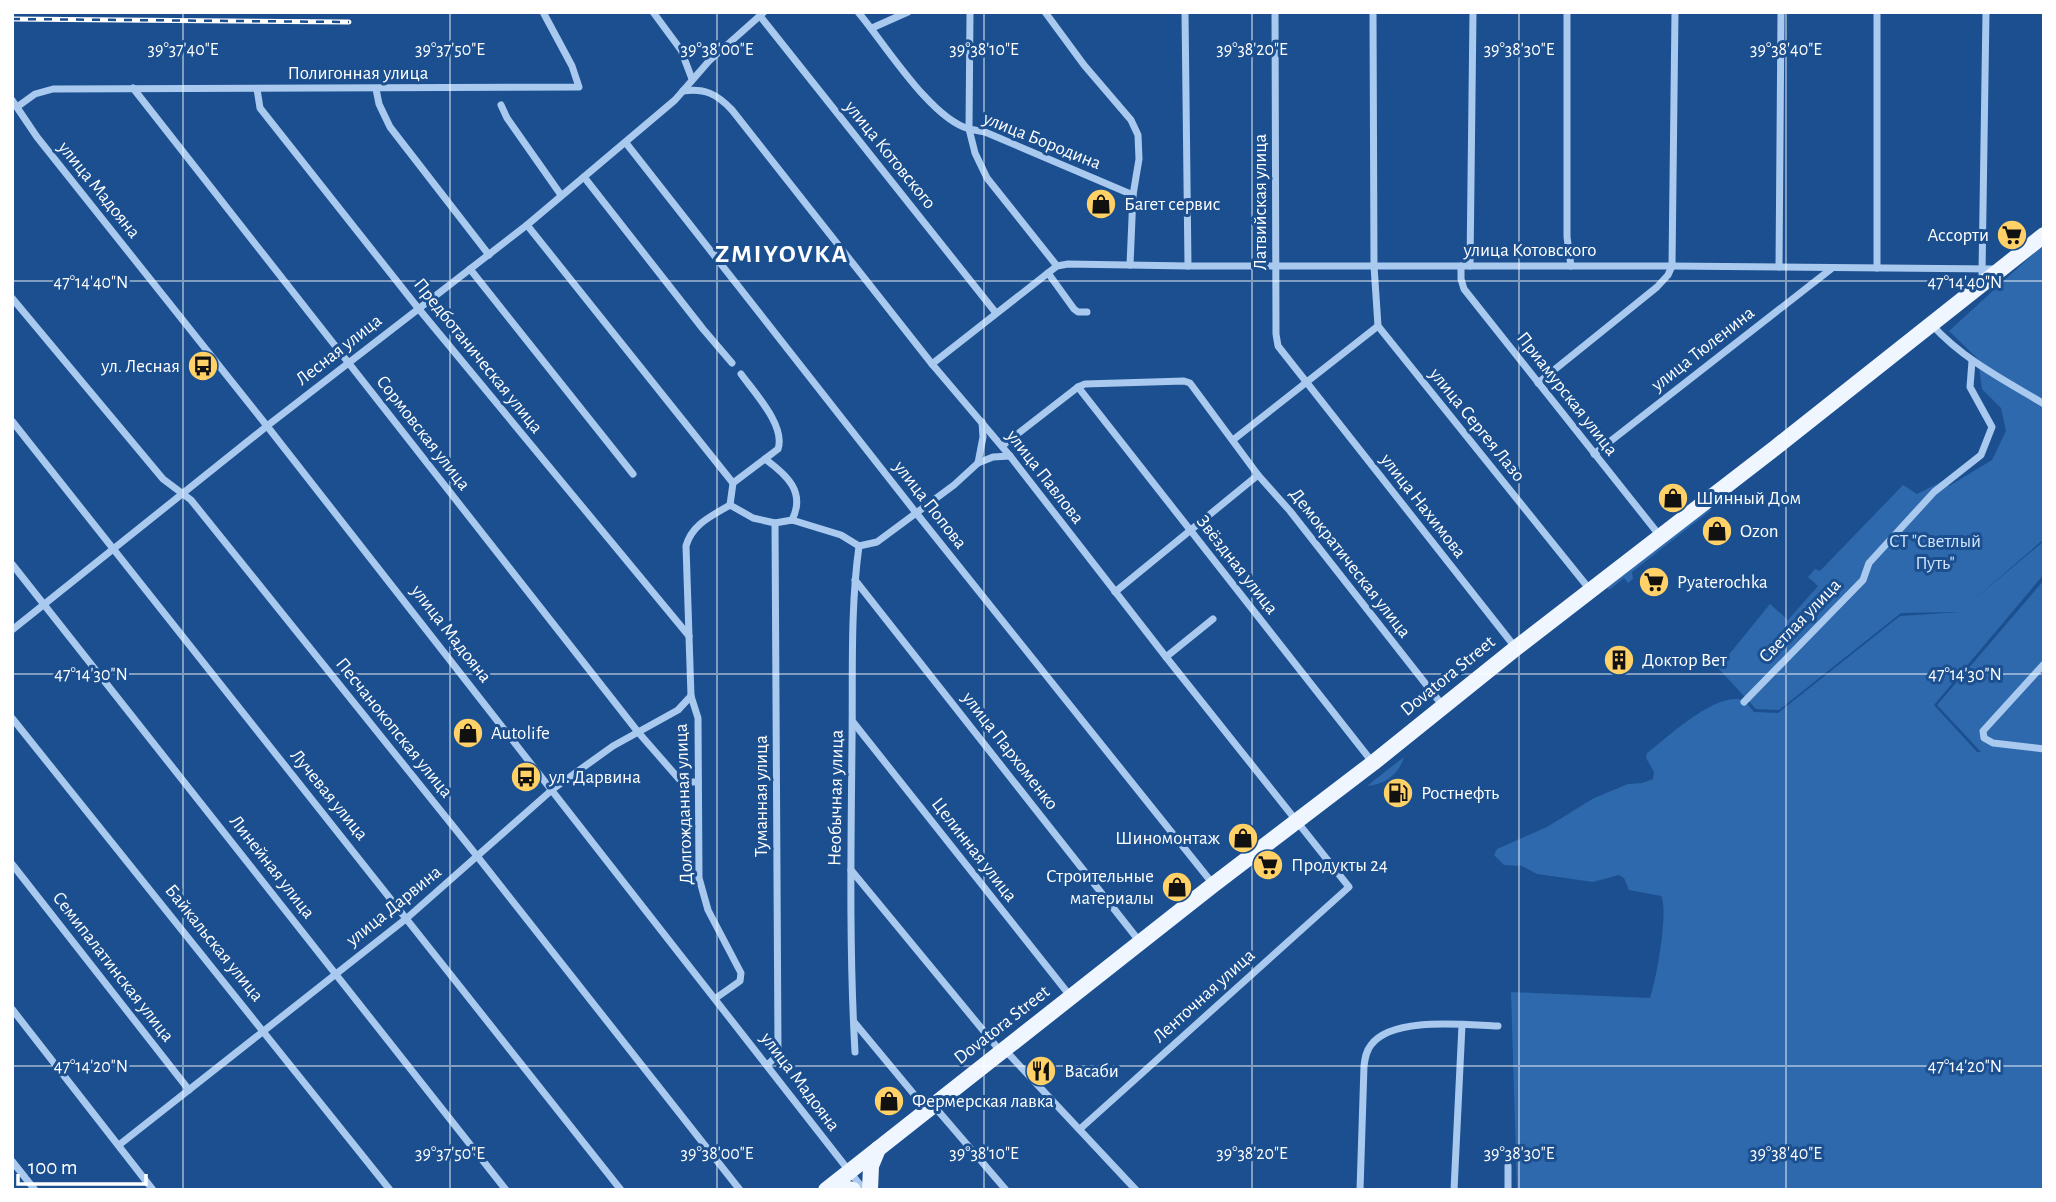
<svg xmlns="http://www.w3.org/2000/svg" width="2056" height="1202" font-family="'Alegreya Sans',sans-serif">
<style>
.green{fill:#2e69ad}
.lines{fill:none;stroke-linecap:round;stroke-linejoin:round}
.minor{stroke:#a9c9ee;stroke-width:7}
.primary{stroke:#f0f6ff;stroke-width:16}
.rail-casing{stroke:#fff;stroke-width:5}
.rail{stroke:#1b4f8f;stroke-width:2.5;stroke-dasharray:8;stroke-linecap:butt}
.ticks{fill:none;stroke:#fff;stroke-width:2;stroke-opacity:0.45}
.labels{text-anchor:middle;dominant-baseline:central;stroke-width:6;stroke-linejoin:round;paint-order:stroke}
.street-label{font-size:19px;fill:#fff;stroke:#1b4f8f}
.poi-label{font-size:19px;fill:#fff;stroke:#1b4f8f;text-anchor:start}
.park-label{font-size:19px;fill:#cfe3fa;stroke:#1b4f8f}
.district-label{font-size:26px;font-weight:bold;letter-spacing:2px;fill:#fff;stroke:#1b4f8f}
.ticks-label{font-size:18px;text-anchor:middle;fill:#fff;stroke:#1b4f8f;stroke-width:6;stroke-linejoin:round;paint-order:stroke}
</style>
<rect width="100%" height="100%" fill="#1b4f8f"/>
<g class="green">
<path d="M2044,244V539L1971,602L2044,541V574L1934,705L1977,752H1981L1937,705L2044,580V1190H1517L1511,992L1650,998C1656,982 1669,910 1661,896L1629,890L1624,878L1619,875L1593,882L1537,874L1522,866L1504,865L1494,855L1497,849L1547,827L1594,798L1628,784L1642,783L1653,779L1654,772L1646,758L1647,753C1668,737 1710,697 1737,699C1745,699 1749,706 1754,712L1778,713L1900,616L1960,612L1901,613L1779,710L1756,709L1718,668L1770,604L1788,620L1818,586L1808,577L1815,569L1820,571L1903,485L1917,494L1943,481L1949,486L1992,460L2006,431L2001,408L1982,389L1978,359L1949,331Z"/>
<polygon points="1709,507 1711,510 1632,572 1633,579 1628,583 1624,578 1609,590 1607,588"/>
<path d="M1404,757C1398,775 1386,784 1367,786Z"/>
</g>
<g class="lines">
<g class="minor">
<polyline points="653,12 681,50 692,79"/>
<path d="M858,12C885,44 930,118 969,129L975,153L987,178L1057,266"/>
<polyline points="970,12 969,129 985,132 1133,195"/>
<polyline points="1045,12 1084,65 1131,120 1138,135 1139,159 1133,195 1130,265"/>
<polyline points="1185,12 1188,266"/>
<polyline points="1275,12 1276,334 1278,346 1515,647"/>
<polyline points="1373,12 1374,266 1378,326 1591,591"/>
<polyline points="1567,12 1567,237 1571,266"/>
<polyline points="1877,12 1877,268"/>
<polyline points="760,16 996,313"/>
<polyline points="872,28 908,12"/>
<polyline points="133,88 638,732 679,779 685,782 698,782"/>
<polyline points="257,89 260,108 418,308 689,636"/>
<polyline points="376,89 379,104 390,127 489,255"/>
<path d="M683,91C705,88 717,94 732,110L932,364L1010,456L1166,657L1349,887L1080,1129"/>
<polyline points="12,100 37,137 267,426 864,1190"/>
<polyline points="501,105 507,118 561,195"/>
<polyline points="17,107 35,94 53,89 579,87 572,66 543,12"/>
<polyline points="626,143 917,514 1213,884"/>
<polyline points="584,177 703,329 732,363"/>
<polyline points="527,225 733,483"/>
<polyline points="1461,266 1461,279 1464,289 1660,536"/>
<polyline points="1470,266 1473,12"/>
<polyline points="1779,267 1781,12"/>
<polyline points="470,269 633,474"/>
<polyline points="1048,273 1074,309 1078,312 1087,312"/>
<polyline points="1982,274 1986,12"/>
<polyline points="12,298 163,479 191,500 477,856 740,1190"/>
<path d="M1932,325C1964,360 2004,380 2044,404"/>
<polyline points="932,364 1048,273 1057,266 1068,264 1188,266 1672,266 1995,269"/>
<polyline points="1538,383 1657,287 1668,275 1672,266 1675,12"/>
<polyline points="1078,387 1373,763"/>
<polyline points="12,421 621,1190"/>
<polyline points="1233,440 1378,326"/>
<polyline points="1002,446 1078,387 1085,384 1184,381 1190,383 1258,475 1290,511 1443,706"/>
<polyline points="1594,454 1831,269"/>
<path d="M765,459C787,475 806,492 792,520"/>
<polyline points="978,463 993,457 1010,456"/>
<path d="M730,505L733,483L778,449C786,426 754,392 741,374"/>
<polyline points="859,546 877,542 954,485 978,463 983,437 982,422"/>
<polyline points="12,564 506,1190"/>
<polyline points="855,580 1140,942"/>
<polyline points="1115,592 1258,475"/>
<polyline points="12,630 267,426 527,225 675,100 709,61 764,12"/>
<polyline points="1166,657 1213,619"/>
<polyline points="2044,664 1983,731 1984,738 1993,743 2044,749"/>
<polyline points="1744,702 1863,580 1869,563 1934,492 1981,455 1992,427 1970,387 1972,361"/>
<polyline points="12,718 390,1190"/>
<polyline points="853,722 1071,997"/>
<polyline points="12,864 189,1090"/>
<polyline points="851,870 1001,1052"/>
<path d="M716,998L740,981L741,973L708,910L699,878L698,718L691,696L686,546C692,524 712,516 730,505L753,518L775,523L792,520L841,535L859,546"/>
<polyline points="12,1009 153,1190"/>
<polyline points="854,1022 927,1110"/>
<polyline points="1005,1050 1136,1190"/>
<path d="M855,1052C849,948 851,846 852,743C853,677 850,611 859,546"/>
<polyline points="767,1065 777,1056 778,1051 775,523"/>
<polyline points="934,1106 1006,1190"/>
<polyline points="119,1145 407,918 553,789 613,746 678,710 691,696"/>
<polyline points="12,1161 35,1190"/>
<polyline points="1508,1166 1508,1190"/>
<path d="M1360,1190L1364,1066C1365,1058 1366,1051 1371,1045C1392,1016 1466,1025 1498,1026"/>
<polyline points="1454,1190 1462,1025"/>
</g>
<g class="primary">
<polyline points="826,1190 1213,885 1373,763 1516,648 1775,448 2044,235"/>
<polyline points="827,1190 836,1187 853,1190"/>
<polyline points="870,1190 871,1166 878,1149"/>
</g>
<g class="rail-casing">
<polyline id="rail" points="12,19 349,22"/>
</g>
<use href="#rail" class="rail"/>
</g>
<path class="ticks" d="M183,12V1190M450,12V1190M717,12V1190M984,12V1190M1252,12V1190M1519,12V1190M1786,12V1190M12,281H2044M12,674H2044M12,1066H2044"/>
<defs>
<g id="shop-disc" transform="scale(1.575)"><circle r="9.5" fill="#ffd166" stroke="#1b4f8f"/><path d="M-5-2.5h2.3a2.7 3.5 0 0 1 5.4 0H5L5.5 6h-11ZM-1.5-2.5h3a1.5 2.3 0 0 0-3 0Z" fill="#111"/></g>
<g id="supermarket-disc" transform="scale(1.575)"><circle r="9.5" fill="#ffd166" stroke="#1b4f8f"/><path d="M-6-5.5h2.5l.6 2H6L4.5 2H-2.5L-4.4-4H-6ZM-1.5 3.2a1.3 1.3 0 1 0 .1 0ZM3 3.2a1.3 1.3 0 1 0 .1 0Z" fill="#111"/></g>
<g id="bus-disc" transform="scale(1.575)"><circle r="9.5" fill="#ffd166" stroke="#1b4f8f"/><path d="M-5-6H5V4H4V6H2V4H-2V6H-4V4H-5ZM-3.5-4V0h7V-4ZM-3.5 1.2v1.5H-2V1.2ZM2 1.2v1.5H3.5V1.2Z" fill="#111"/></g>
<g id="building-disc" transform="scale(1.575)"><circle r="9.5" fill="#ffd166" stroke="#1b4f8f"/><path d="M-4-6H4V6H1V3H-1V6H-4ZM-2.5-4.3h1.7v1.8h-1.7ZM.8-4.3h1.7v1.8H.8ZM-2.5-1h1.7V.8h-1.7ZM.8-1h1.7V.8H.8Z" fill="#111"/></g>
<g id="fuel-disc" transform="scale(1.575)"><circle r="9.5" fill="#ffd166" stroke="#1b4f8f"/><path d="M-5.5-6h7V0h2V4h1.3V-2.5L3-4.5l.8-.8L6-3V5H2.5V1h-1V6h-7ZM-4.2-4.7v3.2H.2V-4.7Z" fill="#111"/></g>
<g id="restaurant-disc" transform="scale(1.575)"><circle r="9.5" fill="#ffd166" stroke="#1b4f8f"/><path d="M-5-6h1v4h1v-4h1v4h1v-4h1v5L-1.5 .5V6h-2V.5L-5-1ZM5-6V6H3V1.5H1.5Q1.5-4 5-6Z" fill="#111"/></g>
</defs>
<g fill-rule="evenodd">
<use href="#shop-disc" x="1101" y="204"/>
<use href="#supermarket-disc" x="2012" y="235"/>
<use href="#bus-disc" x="203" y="366"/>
<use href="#shop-disc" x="1673" y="498"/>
<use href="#shop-disc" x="1717" y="531"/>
<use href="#supermarket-disc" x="1654" y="582"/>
<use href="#building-disc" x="1619" y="660"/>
<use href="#shop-disc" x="468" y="733"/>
<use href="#bus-disc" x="526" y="777"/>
<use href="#fuel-disc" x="1398" y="793"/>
<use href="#shop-disc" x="1243" y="838"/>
<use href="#supermarket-disc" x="1268" y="865"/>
<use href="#shop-disc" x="1177" y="887"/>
<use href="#restaurant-disc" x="1041" y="1071"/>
<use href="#shop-disc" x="889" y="1101"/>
</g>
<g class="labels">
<g class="street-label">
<text x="358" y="73">Полигонная улица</text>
<text transform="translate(1042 141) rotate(22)">улица Бородина</text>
<text transform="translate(890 155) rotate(51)">улица Котовского</text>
<text transform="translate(99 190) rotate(51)">улица Мадояна</text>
<text transform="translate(1260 202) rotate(-90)">Латвийская улица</text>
<text x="1530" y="250">улица Котовского</text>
<text transform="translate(1703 349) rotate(-38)">улица Тюленина</text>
<text transform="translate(339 350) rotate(-38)">Лесная улица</text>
<text transform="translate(478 356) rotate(51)">Предботаническая улица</text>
<text transform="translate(1567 394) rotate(52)">Приамурская улица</text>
<text transform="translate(1477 425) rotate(51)">улица Сергея Лазо</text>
<text transform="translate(423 433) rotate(52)">Сормовская улица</text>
<text transform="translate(1045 477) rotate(52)">улица Павлова</text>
<text transform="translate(930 505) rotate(52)">улица Попова</text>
<text transform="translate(1423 506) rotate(52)">улица Нахимова</text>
<text transform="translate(1350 563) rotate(52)">Демократическая улица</text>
<text transform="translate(1237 565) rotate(52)">Звёздная улица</text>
<text transform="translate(1800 621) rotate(-46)">Светлая улица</text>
<text transform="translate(451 634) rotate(52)">улица Мадояна</text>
<text transform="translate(1448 676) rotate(-39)">Dovatora Street</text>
<text transform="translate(394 728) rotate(51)">Песчанокопская улица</text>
<text transform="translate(1010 751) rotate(52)">улица Пархоменко</text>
<text transform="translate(329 795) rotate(51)">Лучевая улица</text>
<text transform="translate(761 796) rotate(-90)">Туманная улица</text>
<text transform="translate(836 798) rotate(-89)">Необычная улица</text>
<text transform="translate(684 804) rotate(-92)">Долгожданная улица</text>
<text transform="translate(974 850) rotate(52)">Целинная улица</text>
<text transform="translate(272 867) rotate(52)">Линейная улица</text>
<text transform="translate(394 906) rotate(-39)">улица Дарвина</text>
<text transform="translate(214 943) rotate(51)">Байкальская улица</text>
<text transform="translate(113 967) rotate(52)">Семипалатинская улица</text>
<text transform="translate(1204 996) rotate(-42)">Ленточная улица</text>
<text transform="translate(1002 1025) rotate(-38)">Dovatora Street</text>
<text transform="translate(800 1082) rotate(53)">улица Мадояна</text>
</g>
<g class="poi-label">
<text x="1124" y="204">Багет сервис</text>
<text x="1989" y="235" text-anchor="end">Ассорти</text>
<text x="180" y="366" text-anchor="end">ул. Лесная</text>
<text x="1696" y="498">Шинный Дом</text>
<text x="1740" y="531">Ozon</text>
<text x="1677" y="582">Pyaterochka</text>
<text x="1642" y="660">Доктор Вет</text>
<text x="491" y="733">Autolife</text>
<text x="549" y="777">ул. Дарвина</text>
<text x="1421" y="793">Ростнефть</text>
<text x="1220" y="838" text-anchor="end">Шиномонтаж</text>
<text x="1291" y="865">Продукты 24</text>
<text x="1154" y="876" text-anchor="end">Строительные<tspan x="1154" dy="22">материалы</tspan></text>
<text x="1064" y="1071">Васаби</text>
<text x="912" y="1101">Фермерская лавка</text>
</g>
<g class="park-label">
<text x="1935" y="541">СТ "Светлый<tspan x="1935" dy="22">Путь"</tspan></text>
</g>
<g class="district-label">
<text x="782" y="254">ZMIYOVKA</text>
</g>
</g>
<g class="ticks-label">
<text x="183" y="55">39°37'40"E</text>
<text x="450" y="55">39°37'50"E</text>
<text x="717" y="55">39°38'00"E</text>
<text x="984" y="55">39°38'10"E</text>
<text x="1252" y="55">39°38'20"E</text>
<text x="1519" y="55">39°38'30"E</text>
<text x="1786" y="55">39°38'40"E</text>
<text x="91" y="288">47°14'40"N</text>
<text x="1965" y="288">47°14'40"N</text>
<text x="91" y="680">47°14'30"N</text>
<text x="1965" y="680">47°14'30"N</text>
<text x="91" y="1072">47°14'20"N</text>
<text x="1965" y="1072">47°14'20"N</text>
<text x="450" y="1159">39°37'50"E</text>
<text x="717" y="1159">39°38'00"E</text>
<text x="984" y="1159">39°38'10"E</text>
<text x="1252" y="1159">39°38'20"E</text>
<text x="1519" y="1159">39°38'30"E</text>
<text x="1786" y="1159">39°38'40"E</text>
</g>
<rect width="2056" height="1202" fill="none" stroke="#ffffff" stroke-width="28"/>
<path d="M18 1174v10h128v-10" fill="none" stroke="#ffffff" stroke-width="3.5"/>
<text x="28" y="1174" font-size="21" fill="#ffffff" stroke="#1b4f8f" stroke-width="5" paint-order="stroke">100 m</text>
</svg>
